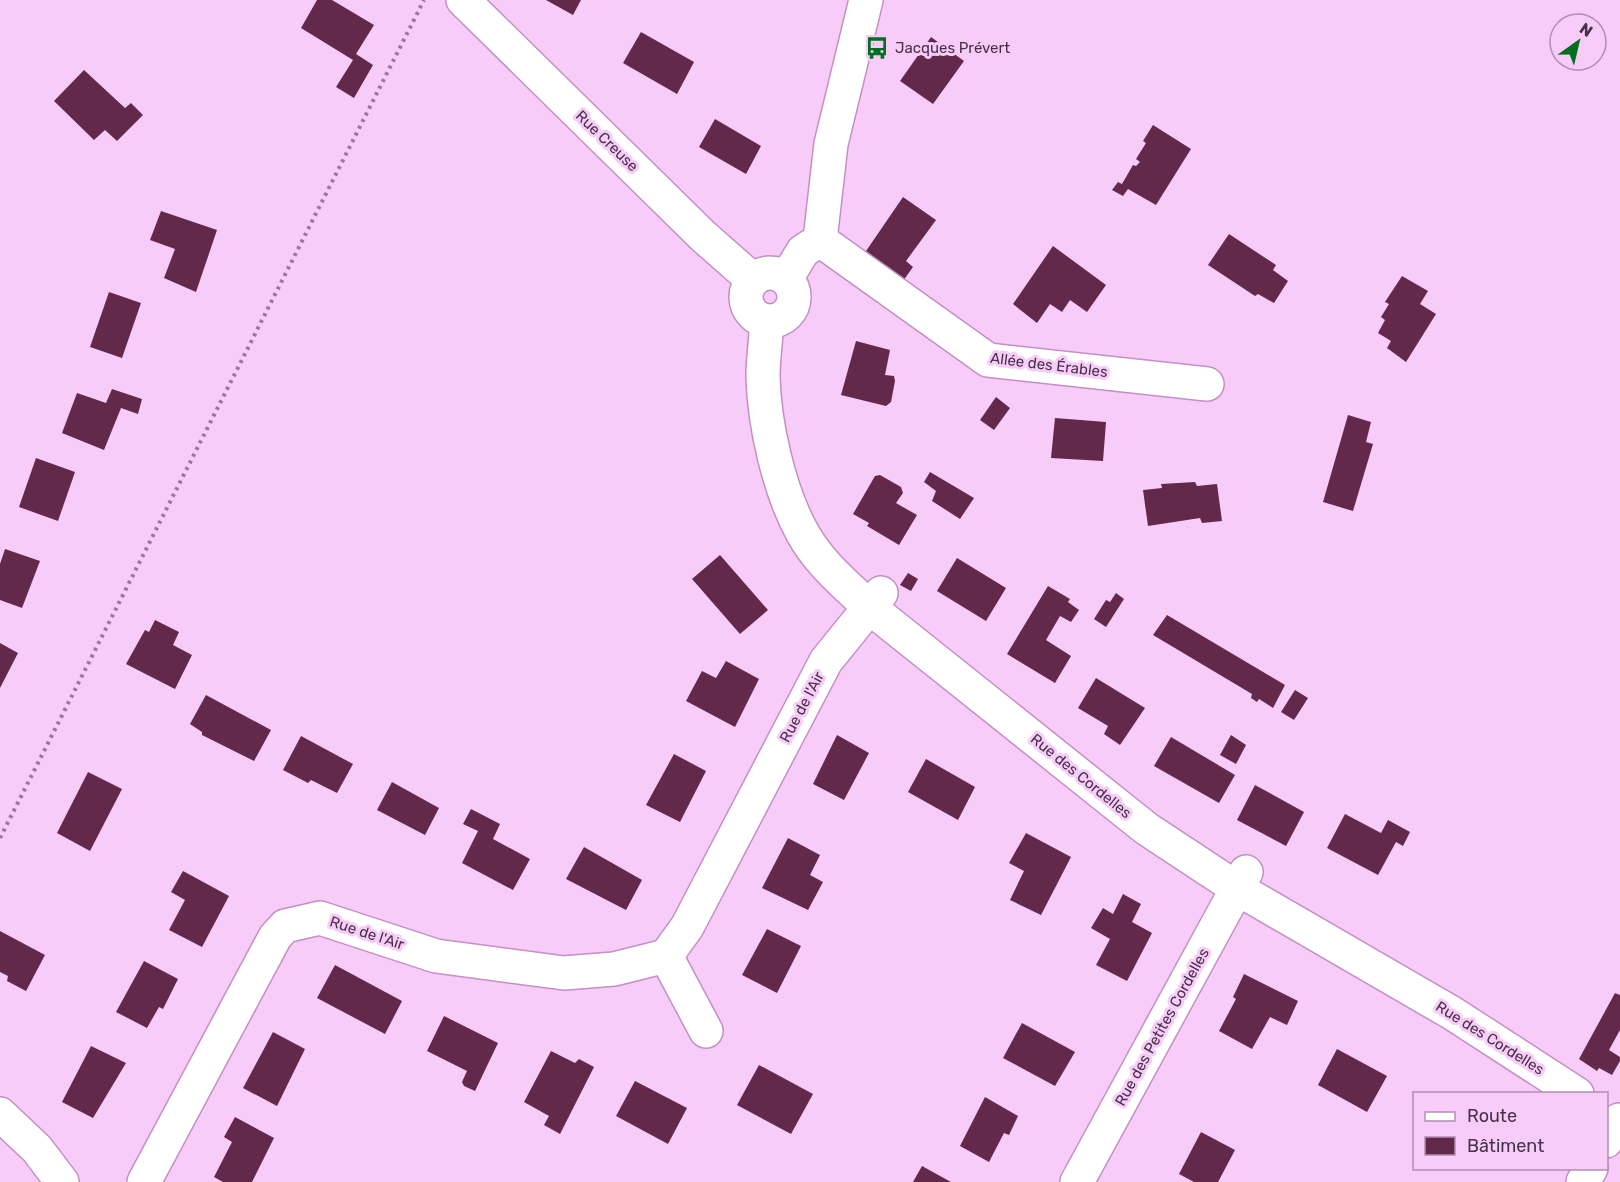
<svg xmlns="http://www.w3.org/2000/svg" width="1620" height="1182" font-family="Rubik,sans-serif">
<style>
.building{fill:#62294b}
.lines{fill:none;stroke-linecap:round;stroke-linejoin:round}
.minor-casing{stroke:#c38fc4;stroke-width:36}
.path{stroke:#987899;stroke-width:4;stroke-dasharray:3 4.5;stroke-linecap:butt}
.minor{stroke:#fff;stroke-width:33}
.labels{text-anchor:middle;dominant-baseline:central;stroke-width:6;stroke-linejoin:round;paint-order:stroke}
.poi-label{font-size:15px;fill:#473148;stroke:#f8ccf9;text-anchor:start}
.street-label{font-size:15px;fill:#473148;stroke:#f8ccf9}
</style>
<rect width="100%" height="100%" fill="#f8ccf9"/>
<g class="building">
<polygon points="317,0 332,0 374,25 356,54 373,65 354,98 336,87 353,60 301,28"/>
<polygon points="546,0 581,0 573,15"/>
<polygon points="641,32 694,62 677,94 623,63"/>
<polygon points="931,37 964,61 933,104 900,81"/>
<polygon points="84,70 125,108 131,103 143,115 117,141 105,130 94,140 54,101"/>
<polygon points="715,119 761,146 746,174 699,147"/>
<polygon points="1153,125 1191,149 1156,205 1128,189 1123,196 1112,190 1118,182 1122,184 1133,165 1136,166 1140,162 1136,159 1146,143 1143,141"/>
<polygon points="903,197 936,220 906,261 913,267 903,281 864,254"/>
<polygon points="161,211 217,230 196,292 164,278 175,249 150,240"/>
<polygon points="1229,234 1276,265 1273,270 1288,281 1274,303 1258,294 1255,296 1208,265"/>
<polygon points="1053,246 1106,285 1087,312 1070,300 1062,312 1050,304 1037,323 1013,304"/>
<polygon points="1402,276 1428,291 1420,304 1436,314 1406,362 1387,348 1391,341 1378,333 1385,320 1381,317 1389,304 1385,302"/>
<polygon points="109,292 141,303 122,358 90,347"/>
<polygon points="856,341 890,350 885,375 894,376 895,381 891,402 886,406 841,395"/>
<polygon points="112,389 142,399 138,414 121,408 104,450 62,433 77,393 106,403"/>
<polygon points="996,397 1010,408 994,430 980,420"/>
<polygon points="1348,415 1371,422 1366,442 1373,444 1353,511 1323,502"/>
<polygon points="1055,418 1106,422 1103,461 1051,458"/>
<polygon points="36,458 75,472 58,521 19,507"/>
<polygon points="930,472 974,498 960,519 932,501 936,491 924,482"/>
<polygon points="880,475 901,487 903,493 896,503 917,515 899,545 867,526 869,523 853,514 875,476"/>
<polygon points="1195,482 1197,486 1217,484 1222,521 1202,523 1200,518 1148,526 1143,490 1162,488 1161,484"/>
<polygon points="5,549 40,561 22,608 0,600 0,564"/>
<polygon points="720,555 768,610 740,634 692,579"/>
<polygon points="957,558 1006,588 986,621 937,591"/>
<polygon points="908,573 918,579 911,591 900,585"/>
<polygon points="1048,586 1070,599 1068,602 1079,610 1071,622 1060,616 1046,640 1071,656 1055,683 1007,654"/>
<polygon points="1116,593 1124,599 1106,627 1094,619 1106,600 1110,602"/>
<polygon points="1167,615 1285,685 1273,708 1259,699 1257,702 1251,698 1252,694 1153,635"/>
<polygon points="155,620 179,632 173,645 192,655 175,689 126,664 145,630 149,632"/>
<polygon points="0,643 18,653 0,688"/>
<polygon points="726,661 759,679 735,727 686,701 702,671 716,678"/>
<polygon points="1096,678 1145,708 1120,745 1104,734 1108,726 1078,708"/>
<polygon points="1295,690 1308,698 1294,720 1281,712"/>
<polygon points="206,695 271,730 254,761 202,735 202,732 190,724"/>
<polygon points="837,735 869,753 844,800 813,784"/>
<polygon points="1231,735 1246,745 1236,764 1220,755"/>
<polygon points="301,736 353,764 337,793 311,780 308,783 283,770"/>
<polygon points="1171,737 1235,775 1219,803 1154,766"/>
<polygon points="674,754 706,771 680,822 646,805"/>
<polygon points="926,759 975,787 958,820 908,792"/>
<polygon points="88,772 122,789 90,851 57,833"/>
<polygon points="392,782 439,808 425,835 377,810"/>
<polygon points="1255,785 1304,812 1286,846 1237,820"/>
<polygon points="471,809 500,824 493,839 530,859 513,890 462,863 478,831 463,824"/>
<polygon points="1345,814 1381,833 1388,820 1410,832 1403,846 1396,842 1378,875 1327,848"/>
<polygon points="1026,833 1071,857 1041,915 1010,900 1024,871 1009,863"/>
<polygon points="788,838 820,855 810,875 823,882 808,910 762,888"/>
<polygon points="584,847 642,880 626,910 566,879"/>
<polygon points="183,871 229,896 202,947 169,930 185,900 171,892"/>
<polygon points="1123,894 1141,904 1132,922 1152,933 1127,981 1096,965 1110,939 1091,928 1103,908 1113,914"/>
<polygon points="767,929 801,946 777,993 742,975"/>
<polygon points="0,931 45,955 26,991 7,981 8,976 0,972"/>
<polygon points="144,961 178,979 163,1009 159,1007 147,1028 116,1012"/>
<polygon points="335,965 402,1001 385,1034 317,998"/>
<polygon points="1244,974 1298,1001 1287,1025 1270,1017 1252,1049 1219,1031 1236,999 1233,997"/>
<polygon points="1615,993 1620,995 1620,1030 1609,1050 1620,1057 1620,1061 1612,1075 1599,1068 1597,1071 1579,1059"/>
<polygon points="444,1016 498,1043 475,1091 464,1086 462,1082 467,1071 427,1051"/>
<polygon points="1022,1023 1075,1052 1055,1086 1003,1058"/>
<polygon points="273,1032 305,1049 277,1106 243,1088"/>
<polygon points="91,1046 126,1063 93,1118 62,1102"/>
<polygon points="1337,1049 1387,1076 1367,1112 1318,1085"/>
<polygon points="551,1051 575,1063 579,1059 594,1067 560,1134 544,1125 549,1116 524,1102"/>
<polygon points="759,1065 813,1094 791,1134 737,1105"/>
<polygon points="635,1081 687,1108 668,1144 616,1116"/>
<polygon points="985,1097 1018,1116 1009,1135 1004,1133 989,1162 960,1146"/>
<polygon points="235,1117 274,1138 252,1182 223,1182 214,1177 232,1142 224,1137"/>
<polygon points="1201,1132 1235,1150 1218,1182 1194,1182 1179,1174"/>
<polygon points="922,1166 951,1182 913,1182"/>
</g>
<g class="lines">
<g class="minor-casing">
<g id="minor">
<polyline points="463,0 703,236 753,280"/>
<polyline points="820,240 988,360 1207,384"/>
<circle cx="770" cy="297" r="24"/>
<polyline points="786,279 803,251 820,240 831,144 866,0"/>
<path d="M767,321C766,339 763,358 763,376C764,424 779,490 802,532C818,562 845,584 869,607L1147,829L1238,889L1452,1013L1577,1094"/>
<polyline points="666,956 706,1031"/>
<polyline points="0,1114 37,1149 62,1182"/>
<polyline points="1606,1141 1619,1120"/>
<polyline points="144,1182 275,937 285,926 320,918 436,956 564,973 614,969 666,956 687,927 826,661 881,593"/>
<polyline points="1077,1182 1246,872"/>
<polyline points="1583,1182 1591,1168"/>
</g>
</g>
<polyline class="path" points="0,838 424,0"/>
<use href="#minor" class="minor"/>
</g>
<defs>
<g id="bus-bare" transform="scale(1.8)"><path d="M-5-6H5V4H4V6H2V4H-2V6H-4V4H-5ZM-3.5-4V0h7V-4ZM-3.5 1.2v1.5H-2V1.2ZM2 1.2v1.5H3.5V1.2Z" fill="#016f20" stroke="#f8ccf9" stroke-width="2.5" paint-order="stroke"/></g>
</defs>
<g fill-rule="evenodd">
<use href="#bus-bare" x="877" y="48"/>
</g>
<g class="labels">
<g class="poi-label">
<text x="895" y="48">Jacques Prévert</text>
</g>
<g class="street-label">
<text transform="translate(607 141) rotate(44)">Rue Creuse</text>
<text transform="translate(1049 365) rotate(7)">Allée des Érables</text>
<text transform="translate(802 707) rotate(-62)">Rue de l'Air</text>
<text transform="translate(1081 776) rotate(39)">Rue des Cordelles</text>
<text transform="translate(367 933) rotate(18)">Rue de l'Air</text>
<text transform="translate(1162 1027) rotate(-61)">Rue des Petites Cordelles</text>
<text transform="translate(1490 1038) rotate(32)">Rue des Cordelles</text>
</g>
</g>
<rect x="1413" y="1092" width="195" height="78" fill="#f8ccf9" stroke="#b18eb2" stroke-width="1.5"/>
<rect x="1425" y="1112" width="30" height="9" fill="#ffffff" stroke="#b18eb2" stroke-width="1.5"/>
<text x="1467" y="1122" font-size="18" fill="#473148">Route</text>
<rect x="1425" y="1137" width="30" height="18" fill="#62294b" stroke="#b18eb2" stroke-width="1.5"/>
<text x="1467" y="1152" font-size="18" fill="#473148">Bâtiment</text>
<g transform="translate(1578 42) rotate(34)"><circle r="28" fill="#f8ccf9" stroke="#b18eb2" stroke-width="1.5"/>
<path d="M0-4.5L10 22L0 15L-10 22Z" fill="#016f20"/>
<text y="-9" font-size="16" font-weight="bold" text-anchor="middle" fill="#473148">N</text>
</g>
</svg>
